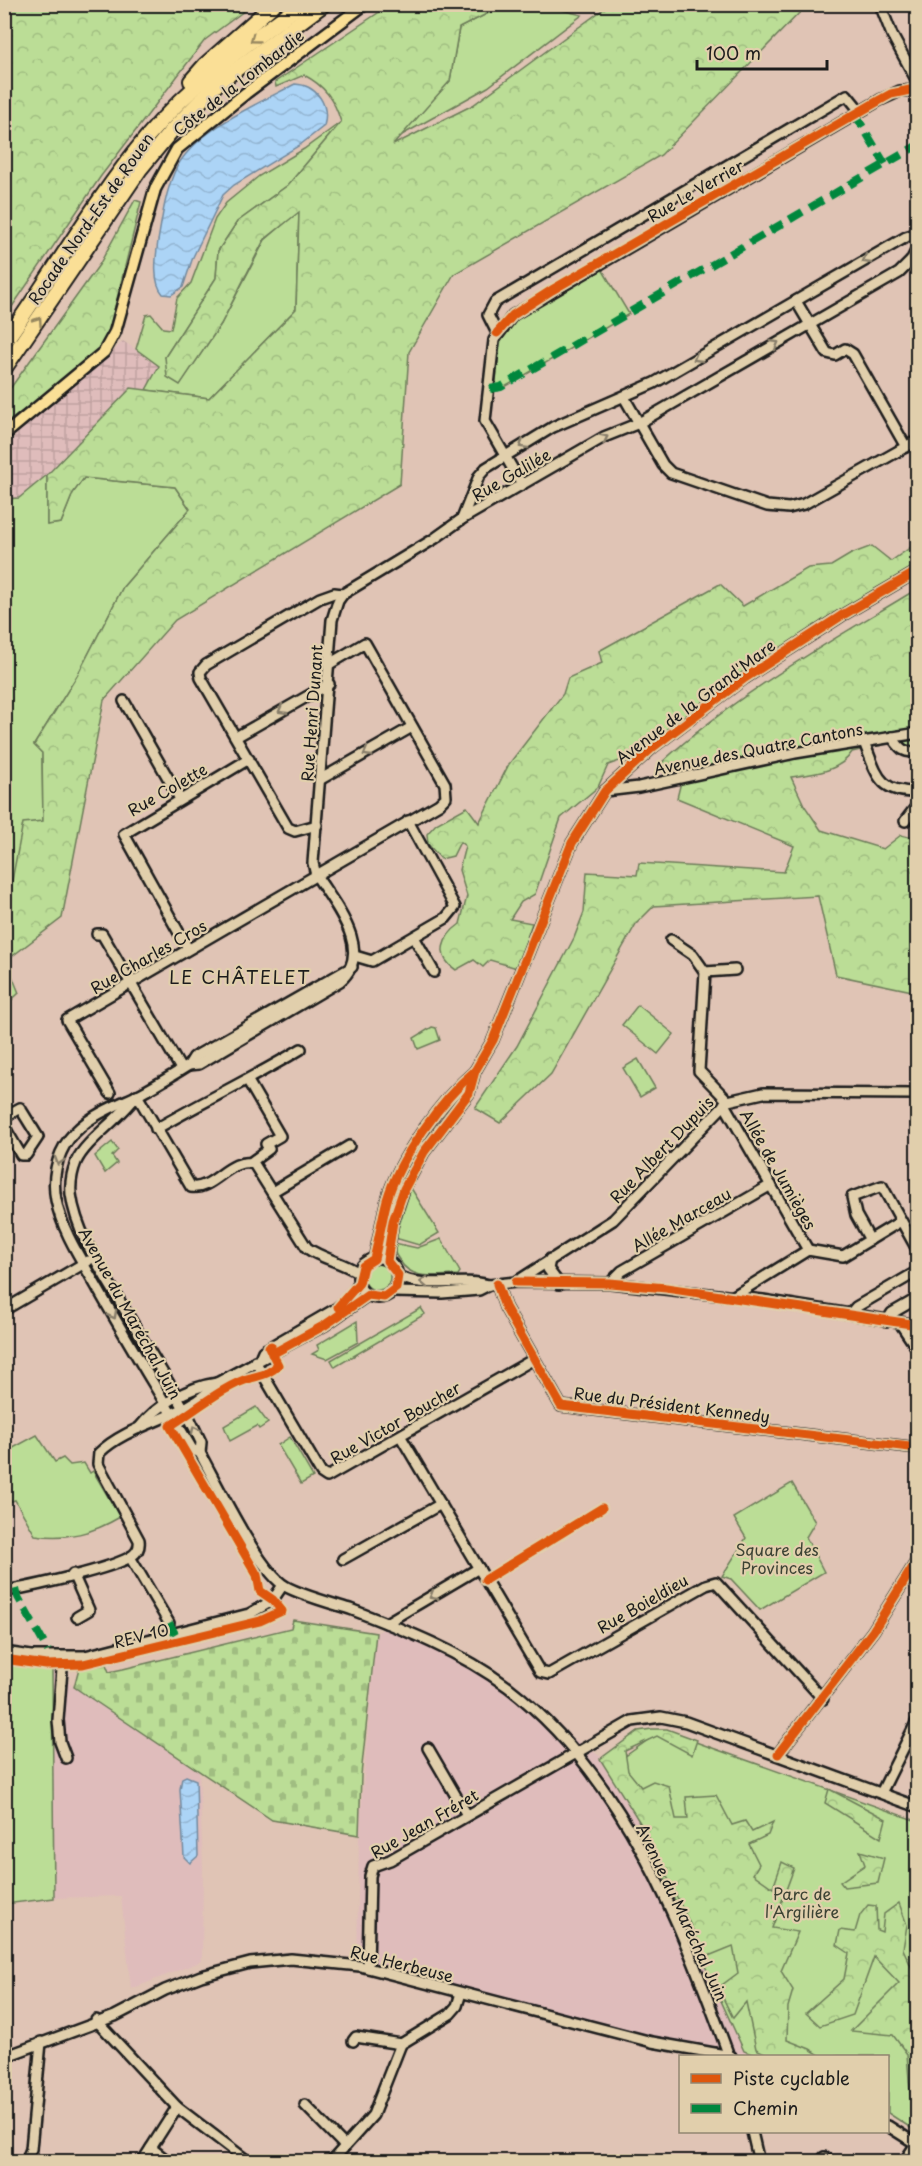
<svg xmlns="http://www.w3.org/2000/svg" width="922" height="2166" font-family="'Playpen Sans',sans-serif">
<style>
.built{fill:#dfbcbb}
.industrial{fill:url(#industrial-grid)}
.green{fill:#bbdd96;stroke:#6c7c59;stroke-width:1.5}
.forest{fill:url(#forest-crowns);stroke:#6c7c59;stroke-width:1.5}
.cemetery{fill:url(#cemetery-stones);stroke:#6c7c59;stroke-width:1.5}
.water{fill:url(#water-waves);stroke:#728a9f;stroke-width:1.5}
.lines{fill:none;stroke-linecap:round;stroke-linejoin:round}
.minor-casing{stroke:#1c1c1c;stroke-width:14}
.major-casing{stroke:#1c1c1c;stroke-width:15}
.highway-casing{stroke:#1c1c1c;stroke-width:18}
.minor{stroke:#e1cfac;stroke-width:9}
.major{stroke:#fadf96;stroke-width:10}
.highway{stroke:#fadf96;stroke-width:14}
.quiet{stroke:#00873e;stroke-width:8;stroke-dasharray:15 8;stroke-linecap:butt}
.cycleway-casing{stroke:#e1cfac;stroke-width:13}
.cycleway{stroke:#de560d;stroke-width:9}
.oneway{stroke:#96875f}
.oneway2{stroke:#887e6b}
.labels{text-anchor:middle;dominant-baseline:central;stroke-width:4.5;stroke-linejoin:round;paint-order:stroke}
.street-label{font-size:16px;fill:#1c1c1c;stroke:#e1cfac}
.park-label{font-size:16px;fill:#3c4334;stroke:#e1cfac}
.neighbourhood-label{font-size:18px;letter-spacing:1.5px;fill:#1c1c1c;stroke:#e1cfac}
</style>
<defs>
<pattern id="industrial-grid" width="8" height="8" patternUnits="userSpaceOnUse" patternTransform="scale(1.5)"><rect width="8" height="8" fill="#dfbcbb"/><path d="M0 4h8M4 0v8" fill="none" stroke="#bfa1a0"/></pattern>
<pattern id="forest-crowns" width="20" height="18" patternUnits="userSpaceOnUse" patternTransform="scale(1.5)"><rect width="20" height="18" fill="#bbdd96"/><path d="M2 6a3 3 0 1 1 6 0M12 15a3 3 0 1 1 6 0" fill="none" stroke="#a0bd81"/></pattern>
<pattern id="cemetery-stones" width="16" height="16" patternUnits="userSpaceOnUse" patternTransform="scale(1.5)"><rect width="16" height="16" fill="#bbdd96"/><path d="M2 7V4a2 2 0 0 1 4 0v3zM10 15v-3a2 2 0 0 1 4 0v3z" fill="#a0bd81"/></pattern>
<pattern id="water-waves" width="16" height="10" patternUnits="userSpaceOnUse" patternTransform="scale(1.5)"><rect width="16" height="10" fill="#acd4f6"/><path d="M0 5q4-4 8 0t8 0" fill="none" stroke="#93b5d2"/></pattern>
</defs>
<rect width="100%" height="100%" fill="#e0c4b5"/>
<filter id="ink" filterUnits="userSpaceOnUse"><feTurbulence type="fractalNoise" baseFrequency=".0167" numOctaves="2"/><feDisplacementMap in="SourceGraphic" scale="12" xChannelSelector="R" yChannelSelector="G"/><feConvolveMatrix kernelMatrix="1 2 1 2 8 2 1 2 1" color-interpolation-filters="sRGB"/></filter>
<g filter="url(#ink)">
<g class="built">
<polygon points="399,1621 613,1765 747,2056 699,2056 357,1962 359,1835 376,1633"/>
<polygon points="52,1668 74,1687 199,1771 203,1867 202,1961 131,1989 121,1896 54,1898"/>
</g>
<polygon class="industrial" points="123,341 160,366 146,390 131,388 47,475 19,498 5,499 5,447 29,422 106,359"/>
<g class="green">
<polygon points="504,5 542,5 582,15 488,87 400,136 450,81 459,28"/>
<polygon points="341,122 288,185 237,222 218,251 216,278 165,357 180,384 221,324 265,240 299,211 296,309 209,398 146,390 159,366 136,349 146,315 151,314 163,328 171,329 177,298 191,283 215,219 226,203 259,176 304,149"/>
<polygon points="602,269 629,314 498,391 495,390 500,343 513,322"/>
<polygon points="47,475 47,525 61,523 73,493 84,478 175,487 190,509 123,587 77,676 34,745 42,753 43,822 5,917 5,499 19,498"/>
<polygon points="638,1005 674,1034 658,1054 622,1025"/>
<polygon points="432,1027 436,1028 440,1040 418,1049 414,1038"/>
<polygon points="638,1059 655,1088 640,1097 623,1068"/>
<polygon points="112,1142 118,1150 112,1156 117,1163 105,1173 95,1156"/>
<polygon points="411,1188 439,1233 419,1245 395,1238"/>
<path d="M441,1239L460,1272L458,1275C436,1275 412,1281 400,1261C395,1254 393,1251 394,1243L417,1248Z"/>
<circle cx="377" cy="1277" r="13"/>
<polygon points="99,1281 167,1390 162,1392"/>
<polygon points="421,1308 425,1314 335,1367 331,1360"/>
<polygon points="357,1321 358,1342 327,1359 312,1354 319,1350 317,1345"/>
<polygon points="256,1407 268,1423 259,1429 257,1426 230,1441 224,1426"/>
<path d="M37,1435L55,1462L63,1458L70,1465L84,1463L90,1473L93,1471L120,1517C93,1533 67,1540 35,1535L15,1500L5,1503L4,1453Z"/>
<polygon points="290,1437 313,1477 301,1484 278,1445"/>
<polygon points="792,1483 815,1522 806,1537 824,1572 760,1610 731,1579 722,1576 746,1538 734,1518"/>
<polygon points="5,1662 52,1668 54,1898 5,1904"/>
<polygon points="662,1730 917,1821 917,2132 888,2113 888,2056 757,2056 744,2051 613,1765"/>
</g>
<g class="forest">
<polygon points="7,5 252,5 205,40 101,176 5,317 4,9"/>
<path d="M390,5H504L459,28L450,81L393,145L473,105L609,5H807L661,155L454,274L409,352L400,484L175,620L104,700L62,918L6,961L19,993L5,1006V917L23,823L43,821L42,753L34,745L77,676L123,587L190,509L175,487L84,478L73,493L61,523L47,525V475L131,388L209,398L296,309L299,212L264,240L221,324L180,385L167,377L165,357L216,278L218,251L237,222L288,185L341,122C334,99 325,86 304,75L276,87L275,82Z"/>
<polygon points="135,200 141,202 106,343 95,357 5,424 4,397 99,265"/>
<path d="M917,543V568L788,645L714,695L636,755L608,765L598,787L561,818L535,894L521,902L510,919L532,923L517,968L490,960L483,967L474,960L456,970C434,956 443,936 460,924L467,896L459,870L465,846L460,842L453,856L441,859L428,844L427,834L436,824L467,807L479,823L509,764L563,694L568,678L602,663L599,651L720,584L743,606L808,568L831,566L851,554L872,546L891,561Z"/>
<path d="M917,589V747L907,748L899,741L852,752C840,772 812,774 791,777L804,805L821,830L883,849L901,835L917,839V992L836,975L818,896L654,906L636,924L551,1074L500,1123L475,1108L517,1046L574,938L584,912L587,872L637,875L639,863L784,872L794,846L677,798L685,766L664,770L660,764C737,693 828,643 917,589Z"/>
<polygon points="652,1729 667,1729 697,1740 692,1755 657,1736 625,1751 628,1771 641,1787 653,1781 669,1786 676,1819 688,1819 686,1797 716,1795 732,1825 745,1821 752,1832 773,1822 768,1835 749,1844 759,1864 753,1874 773,1888 782,1862 794,1868 772,1928 798,1932 781,1971 793,1990 788,2007 787,2040 810,2049 821,2056 771,2056 756,2049 746,2002 733,2018 718,1988 738,1973 733,1946 706,1957 644,1829 600,1759 638,1731"/>
<polygon points="829,1789 886,1819 881,1838 825,1803"/>
<polygon points="860,1851 884,1858 878,1883 844,1887 840,1882 865,1865"/>
<polygon points="899,1903 907,1925 903,1949 917,1979 917,2118 912,2117 907,2054 893,2035 851,2031 899,1983 874,1957 853,2015 820,2026 806,2013 844,1979 849,1953 837,1945 840,1930 855,1932 860,1915 868,1905 876,1906 877,1930 882,1932 884,1914"/>
</g>
<polygon class="cemetery" points="293,1620 376,1633 361,1775 359,1835 272,1820 74,1687 79,1668 105,1662 109,1672 123,1669 291,1628"/>
<g class="water">
<path d="M295,84C317,85 330,105 324,126L300,145L234,185L223,195L193,257L183,287L171,295L163,294C152,282 156,256 158,241C162,218 165,195 174,173C191,132 257,104 295,84Z"/>
<polygon points="186,1776 196,1780 198,1856 190,1863 184,1857 180,1789 182,1778"/>
</g>
<g class="lines">
<g class="minor-casing">
<g id="minor">
<polyline points="881,7 892,35 918,83"/>
<polyline points="796,301 827,353 835,355 845,349 853,354 906,447"/>
<polyline points="497,333 488,315 495,302 847,95 860,111"/>
<polyline points="624,397 663,465 671,473 767,506 789,508 804,504 918,440"/>
<polyline points="522,485 485,421 494,340 513,315 880,100 900,91 918,90"/>
<polyline points="462,519 479,476 486,468 553,427 654,383 906,237 918,233"/>
<polyline points="124,701 180,799"/>
<polyline points="236,737 329,684"/>
<path d="M892,737C900,748 903,754 918,751"/>
<path d="M864,742C877,774 878,793 918,792"/>
<polyline points="321,779 412,727"/>
<polyline points="605,791 639,787 795,753 918,733"/>
<polyline points="905,821 918,804"/>
<polyline points="317,825 295,831 288,828 201,678 200,672 206,665 320,598 334,593 343,594"/>
<polyline points="97,934 102,934 181,1069"/>
<polyline points="414,937 434,972"/>
<polyline points="671,940 693,955 705,972 699,1071 728,1101"/>
<polyline points="188,949 124,834 249,759"/>
<polyline points="355,956 372,961 446,918 455,907 408,821"/>
<path d="M352,967L194,1057L189,1065C173,1075 155,1086 138,1095C113,1107 87,1116 69,1139C56,1156 52,1179 56,1200C62,1232 83,1262 99,1291C129,1344 161,1396 192,1449L200,1453C218,1486 255,1563 282,1584C293,1593 334,1604 350,1609C405,1630 460,1651 508,1687C625,1777 680,1923 729,2056"/>
<polyline points="705,972 735,970"/>
<path d="M189,1065L199,1064L340,981C375,951 334,904 316,875L313,863L332,620L338,601L343,594L434,539L462,519L604,437L639,423L899,273L911,261L918,247"/>
<polyline points="248,1081 280,1136 266,1144 269,1149 250,1163"/>
<polyline points="110,1093 67,1020 439,804 446,797 445,784 365,643 331,663"/>
<path d="M137,1095C121,1118 85,1141 76,1162C72,1172 70,1183 71,1194C76,1233 103,1272 122,1305C144,1342 166,1378 188,1415L201,1442L200,1453"/>
<path d="M137,1095L191,1187C213,1191 230,1156 254,1164L307,1248C322,1259 343,1262 359,1273"/>
<polyline points="724,1104 808,1250"/>
<polyline points="4,1117 20,1108 38,1137 26,1155 21,1155 4,1126"/>
<path d="M156,1129C204,1101 253,1078 301,1049"/>
<polyline points="272,1192 349,1146"/>
<polyline points="870,1240 856,1215 852,1197 882,1186 918,1251"/>
<circle cx="378" cy="1278" r="20"/>
<path d="M374,1259C379,1239 382,1219 387,1200C399,1158 442,1099 475,1071"/>
<polyline points="550,1259 548,1269 559,1284"/>
<polyline points="387,1261 393,1221 404,1189 424,1152 469,1093 475,1071 493,1040 572,843 605,791 652,748 745,678 841,616 918,571"/>
<path d="M398,1276C426,1290 460,1277 489,1285"/>
<polyline points="516,1282 613,1220 728,1101 763,1093 918,1094"/>
<polyline points="610,1283 622,1271 771,1185"/>
<polyline points="497,1284 505,1307 561,1406 918,1448"/>
<polyline points="393,1292 442,1293 479,1290 489,1285 516,1282 610,1283 763,1300 918,1325"/>
<polyline points="732,1297 808,1250 843,1256 901,1221"/>
<polyline points="4,1310 88,1261"/>
<polyline points="850,1314 856,1307 918,1271"/>
<polyline points="887,1321 892,1313 918,1298"/>
<polyline points="900,1323 918,1350"/>
<polyline points="260,1358 263,1351 337,1308 348,1299 359,1283"/>
<polyline points="255,1361 321,1473 327,1477 534,1359"/>
<path d="M139,1428C157,1405 188,1387 217,1383"/>
<polyline points="401,1437 540,1672 549,1674 706,1585 716,1582 823,1699"/>
<polyline points="130,1557 169,1623"/>
<polyline points="343,1559 441,1504"/>
<polyline points="73,1574 89,1610 77,1617"/>
<path d="M4,1591C28,1588 114,1568 132,1556C138,1552 140,1547 139,1540L98,1464L99,1453C132,1421 187,1419 217,1383L325,1325L368,1295"/>
<polyline points="386,1623 479,1568"/>
<polyline points="4,1652 31,1656 85,1656 249,1614 272,1601 283,1585"/>
<polyline points="63,1657 58,1720 60,1742 66,1758"/>
<polyline points="428,1748 467,1815"/>
<polyline points="778,1754 873,1631 918,1559"/>
<polyline points="881,1793 918,1719"/>
<polyline points="368,1968 370,1876 373,1866 390,1860 632,1721 661,1717 686,1722 918,1807"/>
<polyline points="96,2020 177,2107 249,2162"/>
<polyline points="353,2041 356,2037 401,2044"/>
<polyline points="4,2057 115,2016 165,1990 201,1976 250,1963 291,1959 360,1966 652,2042 731,2056"/>
<polyline points="305,2105 344,2145"/>
<polyline points="888,2126 918,2145"/>
<polyline points="752,2132 759,2162"/>
<polyline points="151,2148 169,2162"/>
<polyline points="26,2162 31,2149 41,2042"/>
<polyline points="142,2162 177,2107"/>
<polyline points="331,2162 373,2115 401,2044 450,2014 457,2006 461,1993"/>
<polyline points="821,2162 824,2157 830,2162"/>
<polyline points="904,2162 916,2144"/>
</g>
</g>
<g class="major-casing">
<polyline id="major" points="4,435 104,352 115,332 155,189 177,149 246,93 365,4"/>
</g>
<g class="highway-casing">
<g id="highway">
<polyline points="191,81 205,65 274,4"/>
<path d="M4,343C52,276 94,201 147,137C191,84 246,44 302,4"/>
<polyline points="4,369 140,169 172,130 218,83 324,4"/>
</g>
</g>
<use href="#minor" class="minor"/>
<use href="#major" class="major"/>
<use href="#highway" class="highway"/>
<g class="quiet">
<polyline points="855,114 885,164"/>
<polyline points="490,389 501,387 918,145"/>
<polyline points="16,1589 18,1597 48,1651"/>
<polyline points="169,1623 175,1634"/>
</g>
<g class="cycleway-casing">
<g id="cycleway">
<polyline points="497,333 513,315 552,290 880,100 891,94 910,90"/>
<polyline points="516,1282 610,1283 666,1288 918,1325"/>
<polyline points="497,1284 505,1307 561,1406 918,1448"/>
<path d="M338,1307L359,1283L363,1266L374,1259C379,1239 382,1219 387,1200C399,1158 442,1099 475,1071"/>
<polyline points="272,1354 325,1325 368,1295 384,1297 396,1288 398,1275 387,1261 393,1221 404,1189 424,1152 469,1093 475,1071 493,1040 572,843 605,791 652,748 745,678 841,616 918,571"/>
<polyline points="485,1580 602,1508"/>
<path d="M4,1659L46,1665L83,1664L260,1621L282,1611L273,1600L260,1591L257,1575L170,1426C191,1413 228,1383 251,1378C261,1375 270,1374 278,1365L269,1347L271,1346"/>
<polyline points="778,1754 873,1631 918,1559"/>
</g>
</g>
<use href="#cycleway" class="cycleway"/>
</g>
<defs><path id="oneway-chevron" d="M-2-3.5L2.5 0L-2 3.5" fill="none" stroke-width="1.6" stroke-linecap="round" stroke-linejoin="round" transform="scale(1.5)"/></defs>
<g class="oneway">
<use href="#oneway-chevron" transform="translate(254 39) rotate(144)"/>
<use href="#oneway-chevron" transform="translate(38 321) rotate(-55)"/>
</g>
<g class="oneway2">
<use href="#oneway-chevron" transform="translate(866 260) rotate(150)"/>
<use href="#oneway-chevron" transform="translate(775 344) rotate(-30)"/>
<use href="#oneway-chevron" transform="translate(697 358) rotate(150)"/>
<use href="#oneway-chevron" transform="translate(604 438) rotate(-26)"/>
<use href="#oneway-chevron" transform="translate(523 445) rotate(149)"/>
<use href="#oneway-chevron" transform="translate(282 710) rotate(150)"/>
<use href="#oneway-chevron" transform="translate(367 753) rotate(150)"/>
<use href="#oneway-chevron" transform="translate(59 1161) rotate(107)"/>
<use href="#oneway-chevron" transform="translate(424 1282) rotate(-178)"/>
<use href="#oneway-chevron" transform="translate(113 1315) rotate(61)"/>
<use href="#oneway-chevron" transform="translate(195 1430) rotate(-116)"/>
<use href="#oneway-chevron" transform="translate(433 1596) rotate(149)"/>
</g>
</g>
<g class="labels">
<g class="street-label">
<text transform="translate(238 82) rotate(-38)">Côte de la Lombardie</text>
<text transform="translate(695 190) rotate(-30)">Rue Le Verrier</text>
<text transform="translate(90 218) rotate(-55)">Rocade Nord-Est de Rouen</text>
<text transform="translate(511 474) rotate(-30)">Rue Galilée</text>
<text transform="translate(695 701) rotate(-37)">Avenue de la Grand'Mare</text>
<text transform="translate(311 713) rotate(-86)">Rue Henri Dunant</text>
<text transform="translate(758 748) rotate(-11)">Avenue des Quatre Cantons</text>
<text transform="translate(167 789) rotate(-30)">Rue Colette</text>
<text transform="translate(148 956) rotate(-30)">Rue Charles Cros</text>
<text transform="translate(661 1149) rotate(-46)">Rue Albert Dupuis</text>
<text transform="translate(779 1169) rotate(60)">Allée de Jumièges</text>
<text transform="translate(681 1219) rotate(-30)">Allée Marceau</text>
<text transform="translate(131 1313) rotate(61)">Avenue du Maréchal Juin</text>
<text transform="translate(672 1404) rotate(7)">Rue du Président Kennedy</text>
<text transform="translate(395 1422) rotate(-30)">Rue Victor Boucher</text>
<text transform="translate(642 1603) rotate(-30)">Rue Boieldieu</text>
<text transform="translate(141 1635) rotate(-14)">REV 10</text>
<text transform="translate(424 1823) rotate(-30)">Rue Jean Fréret</text>
<text transform="translate(683 1912) rotate(65)">Avenue du Maréchal Juin</text>
<text transform="translate(402 1963) rotate(14)">Rue Herbeuse</text>
</g>
<g class="park-label">
<text x="777" y="1549">Square des<tspan x="777" dy="18">Provinces</tspan></text>
<text x="802" y="1893">Parc de<tspan x="802" dy="18">l'Argilière</tspan></text>
</g>
<g class="neighbourhood-label">
<text x="240" y="976">LE CHÂTELET</text>
</g>
</g>
<rect width="922" height="2166" fill="none" stroke="#e1cfac" stroke-width="24"/>
<rect x="12" y="12" width="898" height="2142" fill="none" stroke="#1c1c1c" stroke-width="2" filter="url(#ink)"/>
<rect x="679" y="2055" width="210" height="78" fill="#e1cfac" stroke="#928772" stroke-width="1.5"/>
<rect x="691" y="2074" width="30" height="9" fill="#de560d" stroke="#928772" stroke-width="1.5"/>
<text x="733" y="2085" font-size="18" fill="#1c1c1c">Piste cyclable</text>
<rect x="691" y="2104" width="30" height="9" fill="#00873e" stroke="#928772" stroke-width="1.5"/>
<text x="733" y="2115" font-size="18" fill="#1c1c1c">Chemin</text>
<path d="M697 60v9h130v-9" fill="none" stroke="#1c1c1c" stroke-width="3"/>
<text x="706" y="60" font-size="18" fill="#1c1c1c" stroke="#e1cfac" stroke-width="4.5" paint-order="stroke">100 m</text>
</svg>
